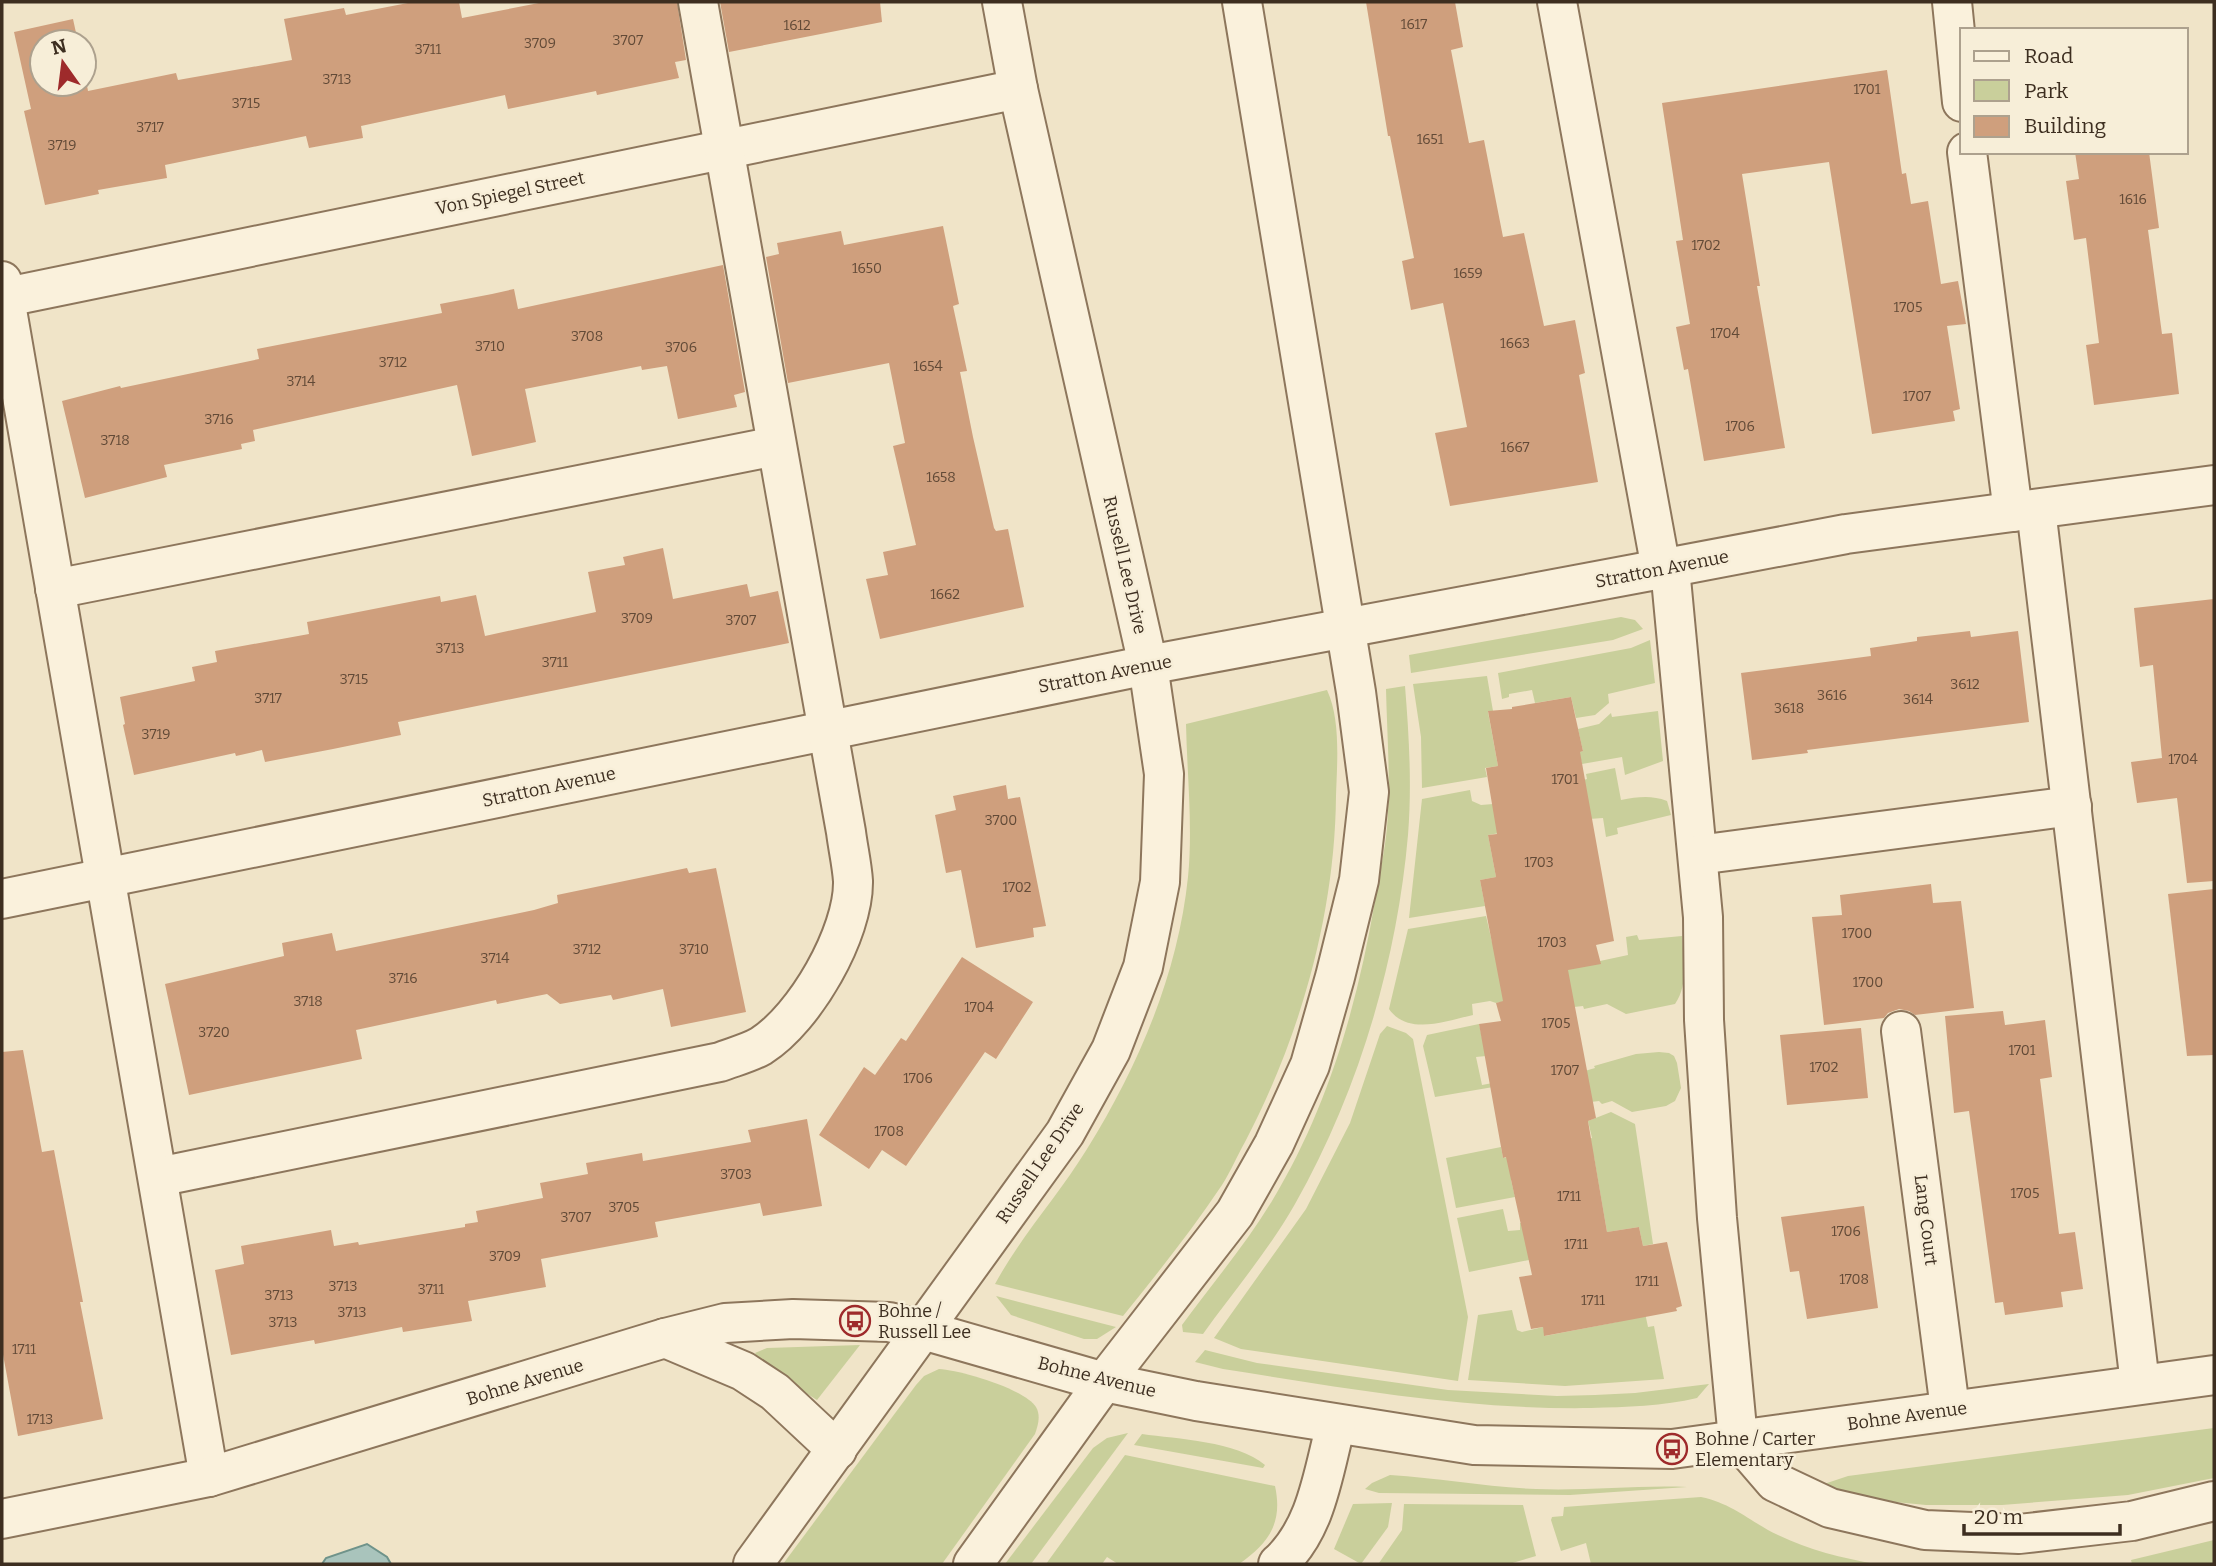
<svg xmlns="http://www.w3.org/2000/svg" width="2216" height="1566" font-family="Bitter,serif">
<style>
.green{fill:#c9cf9b}
.water{fill:#a9c4bc;stroke:#6f938a;stroke-width:2}
.building{fill:#cf9f7d}
.lines{fill:none;stroke-linecap:round;stroke-linejoin:round}
.minor-casing{stroke:#8d765c;stroke-width:42}
.minor{stroke:#faf1dc;stroke-width:38}
.labels{text-anchor:middle;dominant-baseline:central;stroke-width:5;stroke-linejoin:round;paint-order:stroke}
.number-label{font-size:14px;fill:#624a37}
.street-label{font-size:18px;fill:#3d2e20;stroke:#f7eed8}
.poi-label{font-size:18px;fill:#3d2e20;stroke:#f7eed8;text-anchor:start}
</style>
<rect width="100%" height="100%" fill="#f0e4c8"/>
<g class="green">
<polygon points="1621,617 1635,620 1643,629 1613,640 1411,673 1409,655"/>
<polygon points="1650,640 1655,683 1608,694 1609,703 1595,715 1576,718 1571,697 1535,703 1532,690 1509,694 1509,697 1502,699 1498,673 1631,648"/>
<polygon points="1487,676 1493,711 1488,712 1498,766 1485,768 1487,777 1422,788 1421,737 1413,684"/>
<path d="M1405,686C1409,735 1412,785 1408,835C1397,962 1358,1093 1295,1204C1269,1250 1233,1292 1203,1334L1183,1332L1182,1325C1212,1284 1246,1244 1272,1201C1328,1108 1357,1006 1375,901C1379,876 1385,851 1387,827C1391,781 1387,735 1386,689Z"/>
<path d="M1327,690C1341,720 1337,763 1336,796C1335,915 1300,1037 1245,1142C1237,1156 1231,1171 1222,1185C1192,1230 1157,1274 1123,1316L995,1284C1021,1236 1058,1196 1087,1149C1138,1067 1178,974 1188,877C1193,827 1187,774 1186,724Z"/>
<polygon points="1658,711 1663,761 1625,775 1622,757 1582,764 1579,752 1583,751 1578,729 1599,724 1611,713 1612,717"/>
<path d="M1615,768L1621,800C1638,797 1651,795 1667,801L1671,815L1617,828L1618,834L1606,837L1603,818L1575,820L1488,835L1496,877L1480,880L1485,906L1409,918L1422,799L1470,790L1472,801L1481,805L1505,803L1587,779L1586,774Z"/>
<path d="M1486,916L1492,942L1508,938L1600,964V961L1628,955L1626,937L1637,935L1639,940L1682,936C1683,958 1689,984 1675,1004L1626,1014L1607,1004L1584,1009L1583,1006L1565,1008L1562,990L1496,1003L1490,1001L1472,1004L1473,1015C1446,1021 1408,1036 1389,1009L1408,929Z"/>
<polygon points="1479,1024 1486,1056 1476,1057 1482,1085 1498,1082 1499,1086 1435,1097 1423,1046 1427,1035"/>
<polygon points="1387,1026 1406,1033 1413,1039 1468,1317 1458,1381 1241,1349 1214,1338 1306,1209 1350,1123 1380,1034"/>
<polygon points="1659,1052 1669,1053 1674,1056 1677,1063 1681,1088 1675,1101 1666,1106 1632,1112 1612,1101 1602,1104 1599,1101 1583,1103 1578,1073 1595,1068 1594,1066 1636,1054"/>
<polygon points="1611,1112 1635,1124 1653,1244 1643,1246 1639,1227 1607,1232 1594,1157 1522,1172 1523,1177 1511,1180 1515,1197 1456,1208 1446,1158 1501,1147 1503,1158 1592,1138 1588,1121"/>
<polygon points="1503,1209 1508,1231 1520,1230 1520,1223 1530,1223 1539,1258 1469,1272 1457,1218"/>
<polygon points="996,1296 1116,1327 1097,1339 1084,1339 1011,1315"/>
<polygon points="1512,1310 1517,1330 1522,1332 1543,1327 1545,1336 1617,1322 1645,1313 1648,1327 1654,1326 1664,1379 1565,1386 1468,1380 1478,1315"/>
<polygon points="860,1345 817,1400 761,1365 755,1353 767,1348"/>
<path d="M1205,1350L1257,1363L1448,1390L1557,1396L1595,1395L1635,1393L1709,1384L1697,1398C1664,1406 1625,1407 1591,1408C1467,1410 1345,1388 1223,1369L1195,1362Z"/>
<path d="M939,1369C960,1370 1025,1389 1036,1407C1041,1416 1038,1425 1035,1434L942,1564H783L916,1385L924,1376Z"/>
<polygon points="2214,1428 2214,1478 2128,1495 2002,1505 1926,1505 1895,1502 1844,1492 1824,1484 1848,1476"/>
<polygon points="1128,1433 1031,1564 1005,1564 1093,1448 1107,1438"/>
<path d="M1142,1434C1177,1439 1237,1441 1265,1465L1263,1468L1134,1445Z"/>
<path d="M1125,1455L1275,1486C1283,1523 1269,1543 1239,1564H1118L1107,1557L1102,1564H1046Z"/>
<path d="M1390,1475C1439,1478 1487,1487 1536,1489C1587,1491 1637,1485 1687,1487L1570,1495L1379,1493L1365,1489L1372,1483Z"/>
<path d="M1701,1497C1734,1504 1750,1522 1778,1535C1809,1550 1842,1558 1876,1564H1591L1586,1543L1561,1551L1551,1520L1552,1517L1563,1516L1564,1507Z"/>
<polygon points="1392,1503 1388,1527 1361,1564 1334,1549 1353,1504"/>
<polygon points="1404,1504 1523,1505 1536,1556 1509,1564 1379,1563 1402,1530"/>
<polygon points="2214,1540 2214,1564 2132,1564 2131,1560"/>
</g>
<polygon class="water" points="367,1544 387,1557 391,1564 322,1564 326,1558"/>
<g class="building">
<polygon points="413,2 459,2 462,18 544,2 677,2 686,60 675,62 679,78 597,95 596,91 508,109 505,95 361,126 363,138 309,148 306,136 165,165 167,178 98,190 99,194 45,205 24,111 31,109 14,32 73,19 78,42 42,42 42,84 84,84 84,70 88,91 176,73 178,80 292,60 284,19 344,8 346,15"/>
<polygon points="720,2 880,2 882,22 729,52"/>
<polygon points="1366,2 1455,2 1463,47 1451,50 1469,143 1484,140 1503,237 1524,233 1544,326 1575,320 1585,373 1579,375 1598,482 1450,506 1435,433 1467,427 1443,303 1411,310 1402,261 1414,258 1390,136 1388,136"/>
<polygon points="1887,70 1902,174 1906,173 1911,204 1928,201 1941,284 1958,281 1966,324 1947,326 1960,409 1953,411 1955,421 1872,434 1829,162 1742,174 1760,286 1757,286 1785,448 1704,461 1688,369 1684,370 1676,327 1690,324 1676,241 1683,240 1662,103"/>
<polygon points="2075,152 2149,152 2159,228 2148,230 2162,334 2172,333 2179,394 2094,405 2086,345 2099,343 2086,238 2074,240 2066,181 2079,179"/>
<polygon points="943,226 959,304 953,306 967,371 960,372 973,437 994,528 996,531 1008,529 1024,607 880,639 866,579 888,575 883,552 916,545 893,446 905,443 889,363 788,383 766,257 779,254 777,243 841,231 844,245"/>
<polygon points="723,265 745,392 734,395 737,407 678,419 667,366 642,370 641,366 525,389 536,442 472,456 457,385 253,430 255,441 241,444 242,449 164,465 167,477 85,498 62,401 120,386 121,388 259,359 257,349 442,313 440,304 492,294 514,289 518,309"/>
<polygon points="663,548 673,599 747,584 750,597 778,591 789,643 398,722 401,735 333,749 265,762 262,750 236,756 235,753 134,775 123,725 125,724 120,697 195,681 192,667 217,662 215,651 309,634 307,622 440,596 441,602 476,595 485,636 596,612 588,572 625,565 623,557"/>
<polygon points="2214,599 2214,881 2187,883 2177,798 2137,803 2131,762 2162,758 2153,665 2140,667 2134,608"/>
<polygon points="1970,631 1971,637 2018,631 2029,722 1807,750 1808,753 1752,760 1741,673 1871,656 1870,648 1917,641 1917,637"/>
<polygon points="1571,697 1583,751 1580,752 1614,941 1596,945 1601,964 1568,970 1596,1118 1588,1121 1607,1232 1639,1227 1643,1246 1667,1242 1682,1306 1676,1308 1677,1311 1544,1336 1543,1327 1531,1329 1519,1277 1532,1275 1506,1157 1503,1158 1479,1024 1501,1021 1496,1003 1503,1001 1480,880 1496,877 1488,835 1497,834 1486,768 1498,766 1488,711 1512,709 1512,707"/>
<polygon points="1006,785 1008,799 1020,797 1046,926 1033,928 1034,937 976,948 961,870 946,873 935,815 956,810 953,796"/>
<polygon points="687,868 689,873 716,868 746,1012 671,1027 663,989 613,1000 611,995 560,1004 547,994 497,1004 496,1000 356,1030 362,1059 189,1095 165,984 284,956 282,943 332,933 336,951 534,910 558,903 557,895"/>
<polygon points="1931,884 1933,903 1961,901 1974,1008 1915,1015 1909,1011 1899,1009 1888,1013 1884,1018 1824,1025 1812,917 1842,915 1840,895"/>
<polygon points="2214,889 2214,1055 2187,1056 2168,894"/>
<polygon points="962,957 1033,1002 996,1059 985,1052 906,1166 882,1150 869,1169 819,1135 864,1067 875,1075 901,1038 906,1041"/>
<polygon points="2003,1011 2005,1025 2045,1020 2052,1077 2040,1079 2059,1234 2075,1232 2083,1289 2061,1292 2063,1307 2005,1315 2003,1302 1995,1303 1969,1111 1954,1113 1945,1016"/>
<polygon points="1861,1028 1868,1098 1787,1105 1780,1035"/>
<polygon points="23,1050 42,1152 54,1150 83,1302 80,1302 103,1419 18,1436 2,1349 2,1052"/>
<polygon points="807,1119 822,1206 763,1216 760,1203 655,1222 658,1237 541,1259 546,1287 468,1301 472,1321 403,1332 402,1327 315,1344 314,1340 231,1355 215,1270 244,1264 241,1246 331,1230 334,1246 358,1242 359,1245 465,1227 465,1224 478,1222 476,1211 543,1198 540,1183 588,1174 586,1163 642,1153 643,1161 751,1142 748,1130"/>
<polygon points="1864,1206 1878,1308 1807,1319 1799,1271 1790,1272 1781,1217"/>
</g>
<g class="lines">
<g class="minor-casing">
<g id="minor">
<polyline points="1557,2 1661,569"/>
<polyline points="1952,2 1962,102"/>
<polyline points="1967,152 2013,512"/>
<polyline points="2,281 209,1477"/>
<polyline points="2,298 1018,89"/>
<polyline points="2036,509 2140,1384"/>
<polyline points="1670,568 1703,917 1704,1020 1717,1218 1738,1439 1775,1482 1830,1508 1925,1530 2019,1534 2132,1521 2214,1501"/>
<polyline points="55,589 776,446"/>
<polyline points="1698,855 2072,806"/>
<polyline points="2,899 1148,665 1661,569 1846,534 2214,485"/>
<polyline points="1901,1031 1950,1409"/>
<path d="M158,1177L720,1062C733,1057 749,1053 761,1046C805,1018 854,933 853,881C852,865 848,848 846,832L698,2"/>
<polyline points="665,1338 743,1371 775,1392 837,1450"/>
<polyline points="2,1519 209,1477 665,1338 725,1323 793,1319 889,1322 923,1330 1104,1382 1196,1401 1474,1445 1672,1449 2214,1375"/>
<polyline points="753,1564 1065,1133 1111,1050 1143,967 1160,882 1164,774 1148,665 1018,89 1002,2"/>
<polyline points="973,1564 1104,1382 1235,1213 1274,1144 1310,1065 1335,977 1359,880 1369,792 1356,692 1242,2"/>
<path d="M1278,1564C1317,1529 1323,1473 1336,1424"/>
</g>
</g>
<use href="#minor" class="minor"/>
</g>
<defs>
<g id="bus-ring" transform="scale(1.575)"><circle r="9.5" fill="#f7eed8" stroke="#9e2a2b" stroke-width="1.5"/><path d="M-5-6H5V4H4V6H2V4H-2V6H-4V4H-5ZM-3.5-4V0h7V-4ZM-3.5 1.2v1.5H-2V1.2ZM2 1.2v1.5H3.5V1.2Z" fill="#9e2a2b"/></g>
</defs>
<g fill-rule="evenodd">
<use href="#bus-ring" x="855" y="1321"/>
<use href="#bus-ring" x="1672" y="1449"/>
</g>
<g class="labels">
<g class="number-label">
<text x="1414" y="24">1617</text>
<text x="797" y="25">1612</text>
<text x="628" y="40">3707</text>
<text x="540" y="43">3709</text>
<text x="428" y="49">3711</text>
<text x="337" y="79">3713</text>
<text x="1867" y="89">1701</text>
<text x="246" y="103">3715</text>
<text x="150" y="127">3717</text>
<text x="1430" y="139">1651</text>
<text x="62" y="145">3719</text>
<text x="2133" y="199">1616</text>
<text x="1706" y="245">1702</text>
<text x="867" y="268">1650</text>
<text x="1468" y="273">1659</text>
<text x="1908" y="307">1705</text>
<text x="1725" y="333">1704</text>
<text x="587" y="336">3708</text>
<text x="1515" y="343">1663</text>
<text x="490" y="346">3710</text>
<text x="681" y="347">3706</text>
<text x="393" y="362">3712</text>
<text x="928" y="366">1654</text>
<text x="301" y="381">3714</text>
<text x="1917" y="396">1707</text>
<text x="219" y="419">3716</text>
<text x="1740" y="426">1706</text>
<text x="115" y="440">3718</text>
<text x="1515" y="447">1667</text>
<text x="941" y="477">1658</text>
<text x="945" y="594">1662</text>
<text x="637" y="618">3709</text>
<text x="741" y="620">3707</text>
<text x="450" y="648">3713</text>
<text x="555" y="662">3711</text>
<text x="354" y="679">3715</text>
<text x="1965" y="684">3612</text>
<text x="1832" y="695">3616</text>
<text x="268" y="698">3717</text>
<text x="1918" y="699">3614</text>
<text x="1789" y="708">3618</text>
<text x="156" y="734">3719</text>
<text x="2183" y="759">1704</text>
<text x="1565" y="779">1701</text>
<text x="1001" y="820">3700</text>
<text x="1539" y="862">1703</text>
<text x="1017" y="887">1702</text>
<text x="1857" y="933">1700</text>
<text x="1552" y="942">1703</text>
<text x="587" y="949">3712</text>
<text x="694" y="949">3710</text>
<text x="495" y="958">3714</text>
<text x="403" y="978">3716</text>
<text x="1868" y="982">1700</text>
<text x="308" y="1001">3718</text>
<text x="979" y="1007">1704</text>
<text x="1556" y="1023">1705</text>
<text x="214" y="1032">3720</text>
<text x="2022" y="1050">1701</text>
<text x="1824" y="1067">1702</text>
<text x="1565" y="1070">1707</text>
<text x="918" y="1078">1706</text>
<text x="889" y="1131">1708</text>
<text x="736" y="1174">3703</text>
<text x="2025" y="1193">1705</text>
<text x="1569" y="1196">1711</text>
<text x="624" y="1207">3705</text>
<text x="576" y="1217">3707</text>
<text x="1846" y="1231">1706</text>
<text x="1576" y="1244">1711</text>
<text x="505" y="1256">3709</text>
<text x="1854" y="1279">1708</text>
<text x="1647" y="1281">1711</text>
<text x="343" y="1286">3713</text>
<text x="431" y="1289">3711</text>
<text x="279" y="1295">3713</text>
<text x="1593" y="1300">1711</text>
<text x="352" y="1312">3713</text>
<text x="283" y="1322">3713</text>
<text x="24" y="1349">1711</text>
<text x="40" y="1419">1713</text>
</g>
<g class="street-label">
<text transform="translate(510 193) rotate(-12)">Von Spiegel Street</text>
<text transform="translate(1125 565) rotate(77)">Russell Lee Drive</text>
<text transform="translate(1662 569) rotate(-11)">Stratton Avenue</text>
<text transform="translate(1105 674) rotate(-11)">Stratton Avenue</text>
<text transform="translate(549 787) rotate(-12)">Stratton Avenue</text>
<text transform="translate(1040 1163) rotate(-56)">Russell Lee Drive</text>
<text transform="translate(1926 1220) rotate(83)">Lang Court</text>
<text transform="translate(1097 1377) rotate(14)">Bohne Avenue</text>
<text transform="translate(525 1382) rotate(-17)">Bohne Avenue</text>
<text transform="translate(1907 1416) rotate(-8)">Bohne Avenue</text>
</g>
<g class="poi-label">
<text x="878" y="1311">Bohne /<tspan x="878" dy="21">Russell Lee</tspan></text>
<text x="1695" y="1439">Bohne / Carter<tspan x="1695" dy="21">Elementary</tspan></text>
</g>
</g>
<rect width="2216" height="1566" fill="none" stroke="#3d2e20" stroke-width="7"/>
<rect x="1960" y="28" width="228" height="126" fill="#f7eed8" stroke="#ada18e" stroke-width="2"/>
<rect x="1974" y="51" width="35" height="10" fill="#faf1dc" stroke="#ada18e" stroke-width="2"/>
<text x="2024" y="63" font-size="21" fill="#3d2e20">Road</text>
<rect x="1974" y="80" width="35" height="21" fill="#c9cf9b" stroke="#ada18e" stroke-width="2"/>
<text x="2024" y="98" font-size="21" fill="#3d2e20">Park</text>
<rect x="1974" y="116" width="35" height="21" fill="#cf9f7d" stroke="#ada18e" stroke-width="2"/>
<text x="2024" y="133" font-size="21" fill="#3d2e20">Building</text>
<g transform="translate(63 63) rotate(346)"><circle r="33" fill="#f7eed8" stroke="#ada18e" stroke-width="2"/>
<path d="M0-5L12 26L0 18L-12 26Z" fill="#9e2a2b"/>
<text y="-10" font-size="19" font-weight="bold" text-anchor="middle" fill="#3d2e20">N</text>
</g>
<path d="M1964 1524v10h156v-10" fill="none" stroke="#3d2e20" stroke-width="3.5"/>
<text x="1974" y="1524" font-size="21" fill="#3d2e20" stroke="#f7eed8" stroke-width="5" paint-order="stroke">20 m</text>
</svg>
